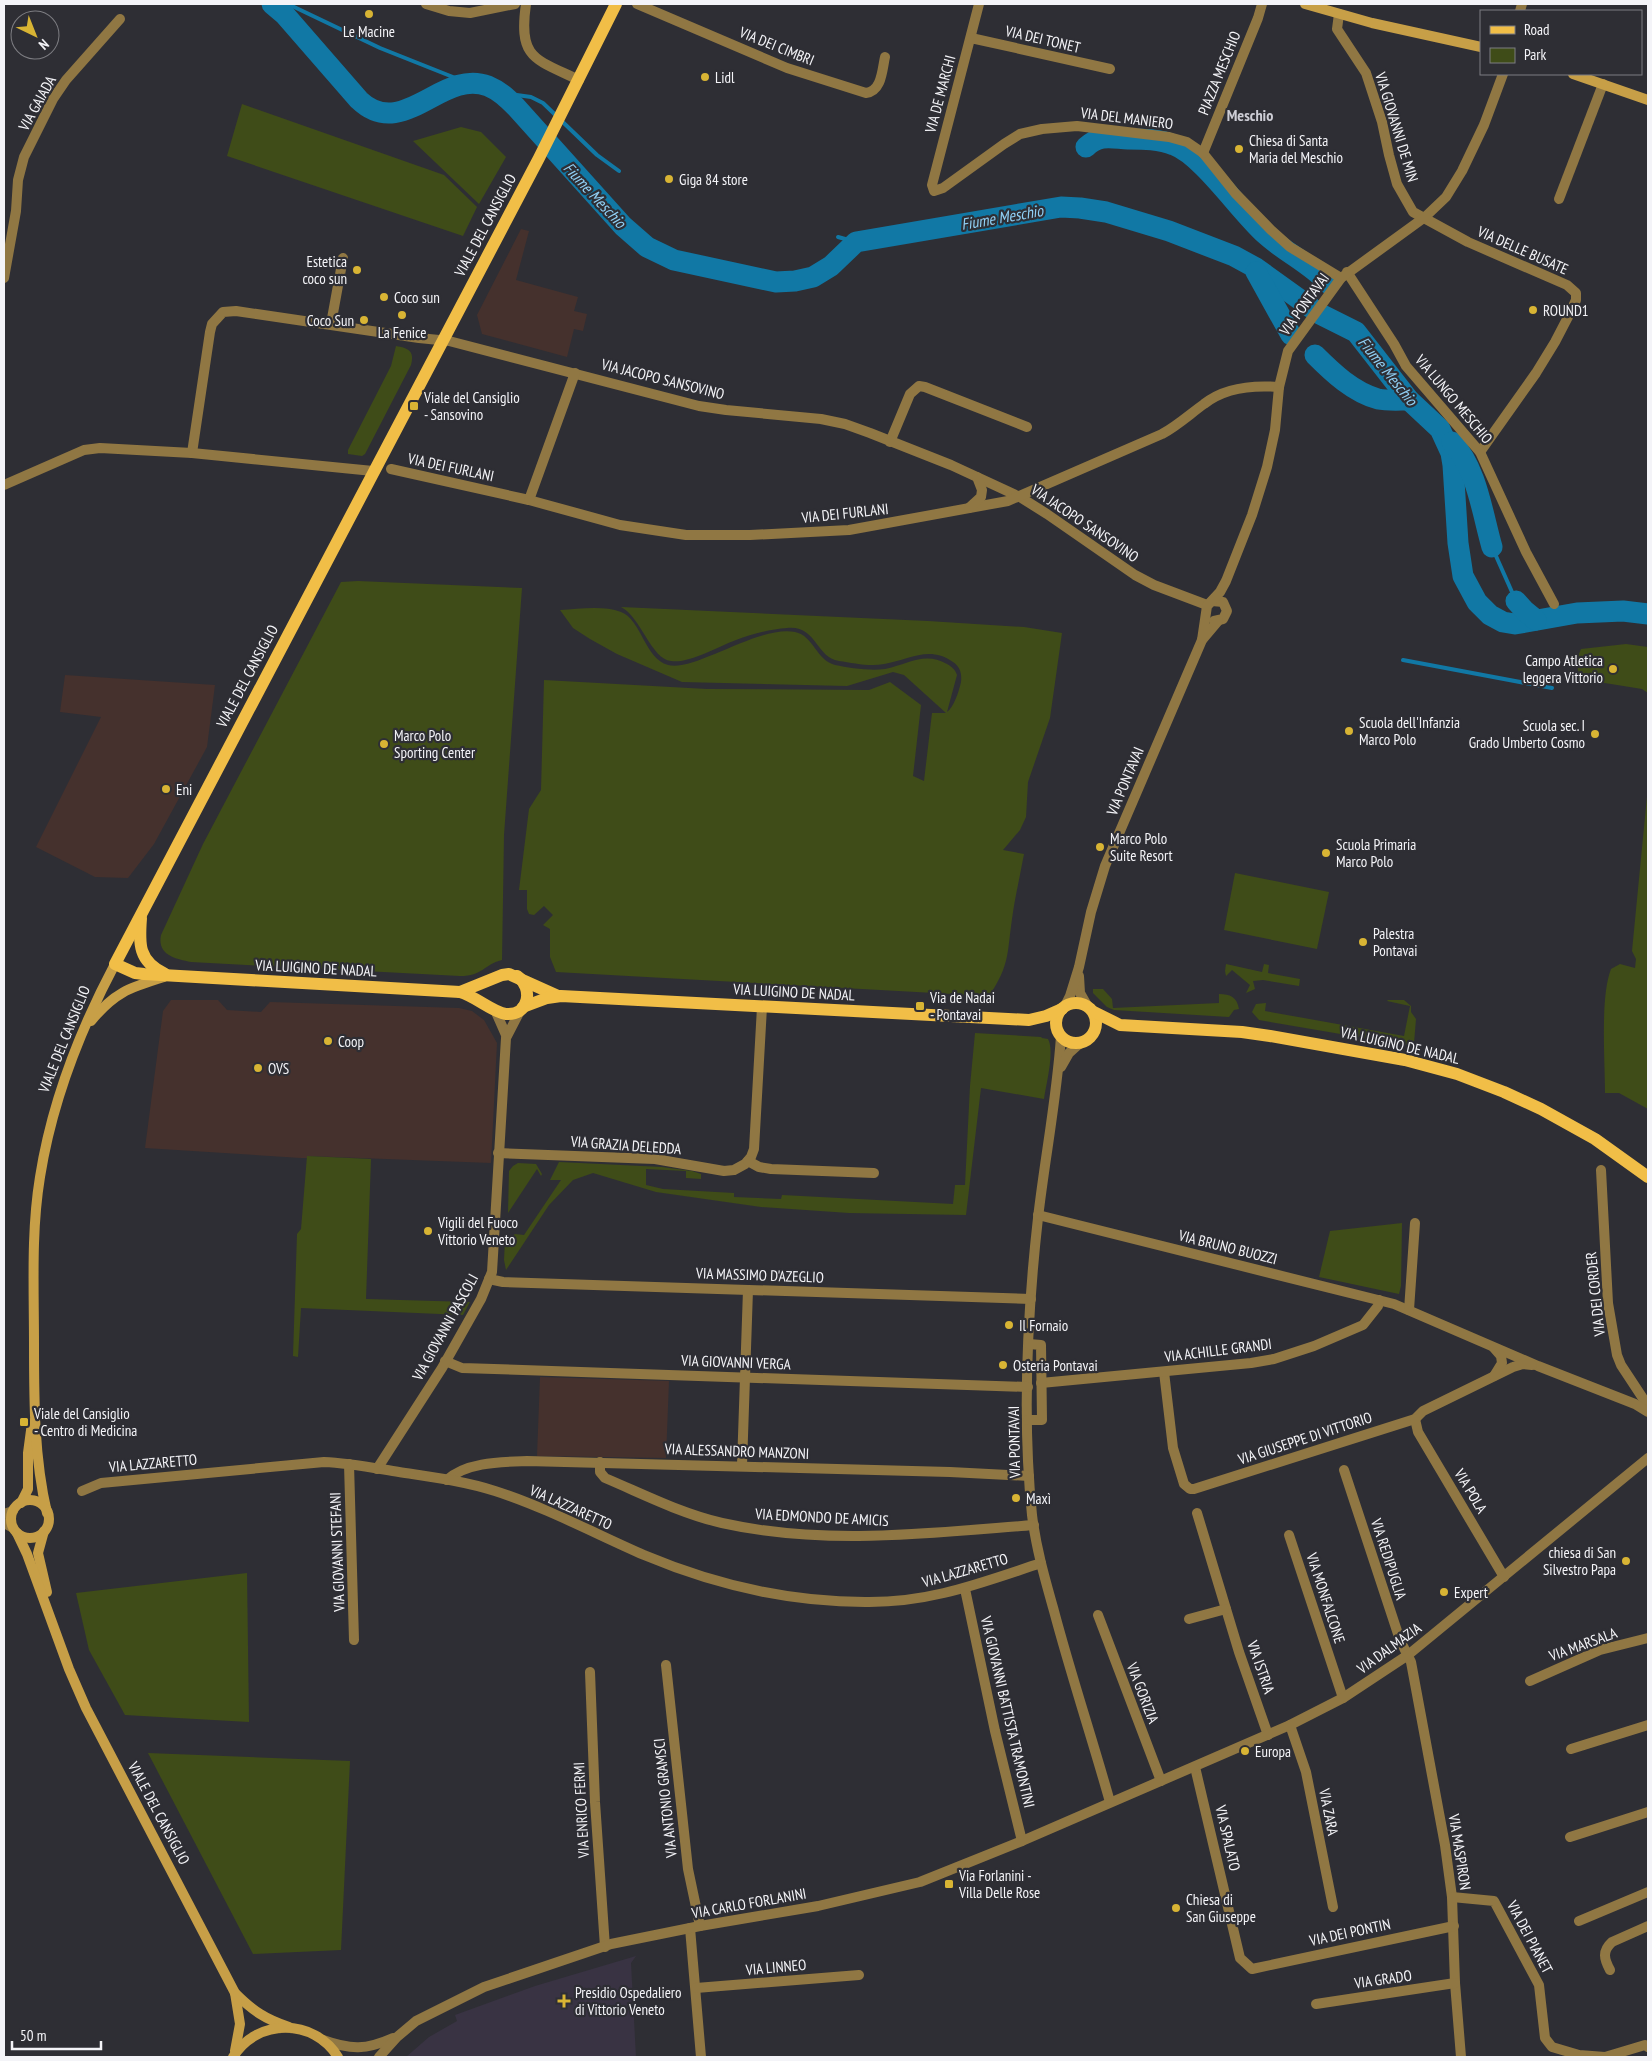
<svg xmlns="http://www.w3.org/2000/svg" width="1652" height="2061" font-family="'PT Sans Narrow',sans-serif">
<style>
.commercial{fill:#45312d}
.medical{fill:#393343}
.green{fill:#3f4c18}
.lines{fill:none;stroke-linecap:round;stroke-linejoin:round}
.stream{stroke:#1178a5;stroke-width:4}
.river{stroke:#1178a5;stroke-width:21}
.minor{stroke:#907743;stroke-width:10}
.tertiary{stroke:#907743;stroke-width:10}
.secondary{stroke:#c79f47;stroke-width:10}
.primary{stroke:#f1be47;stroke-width:12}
.poi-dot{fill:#d8b434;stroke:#2e2e34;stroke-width:2}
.labels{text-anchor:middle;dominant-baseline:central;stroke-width:4.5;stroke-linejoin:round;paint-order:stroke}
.poi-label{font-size:15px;fill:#f4f4f8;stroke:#2e2e34;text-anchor:start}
.street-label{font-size:15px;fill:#f4f4f8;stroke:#2e2e34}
.neighbourhood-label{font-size:16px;font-weight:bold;fill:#cdcdd5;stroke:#2e2e34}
.water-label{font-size:16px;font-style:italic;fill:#90d0f5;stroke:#2e2e34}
</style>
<rect width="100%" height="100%" fill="#2e2e34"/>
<g class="commercial">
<polygon points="521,229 529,231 516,280 578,297 574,311 587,314 583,331 574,329 567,357 482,334 477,315"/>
<polygon points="65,675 215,685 207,747 154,844 128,878 95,877 36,847 101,717 60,712"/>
<polygon points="171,1000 218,1000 227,1010 261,1012 270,1002 459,1008 472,1011 484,1020 497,1043 491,1163 307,1156 307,1158 301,1158 145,1148 163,1011"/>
<polygon points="540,1377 669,1381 666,1458 537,1456"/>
</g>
<polygon class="medical" points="636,1956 631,1963 636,2057 406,2057 429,2037 457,2021 455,2015 535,1986"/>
<g class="green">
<polygon points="242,104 444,175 477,207 463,236 227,156"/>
<polygon points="461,127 481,132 506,157 479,204 413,141"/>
<path d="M396,346C408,348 415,351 411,365L365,454L362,456L348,454V450L391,366Z"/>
<path d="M358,581L522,588L504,835L502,960C483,965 483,976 460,976L191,962C175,959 157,955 161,935L203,844L341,582Z"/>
<path d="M621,607L928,621L1024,627L1062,633L1050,718L1028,782L1026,817L1020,830L1003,850L1024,854C1020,876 1015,897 1012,919C1007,953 1010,965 989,996L556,972L550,957V929L543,925L553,915L544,906L534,915L529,914L527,909V890H519L529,809L541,790L544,680L707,689L869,690L890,682L921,705L913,776L924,781L932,713H946L904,675L893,672L847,686L682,682L617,654L590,639L573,628L560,610C579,609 603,605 621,612C641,619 645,659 668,665C695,672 758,625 795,632C814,636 816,660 835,665C849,668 870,671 885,669C907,665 924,651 947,664C952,667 955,669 957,675L947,712C954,707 959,691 961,682C962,673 960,667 953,662C929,645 909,660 884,664C870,667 853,663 839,661C815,657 817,625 787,628C771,629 752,634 736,640C719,646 689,664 671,661C651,659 641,617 621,607Z"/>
<polygon points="1626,644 1648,647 1648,693 1642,689 1580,679 1576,661 1581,649"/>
<path d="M1648,786V1109L1619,1093H1605C1605,1061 1600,997 1611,969L1620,964L1635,968L1636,959L1632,951Z"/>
<polygon points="1235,873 1329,892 1317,949 1224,930"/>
<polygon points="1226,964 1262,972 1264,964 1269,965 1268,973 1300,979 1299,986 1263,980 1253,981 1255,989 1246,993 1250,985 1232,970 1226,976 1225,971"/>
<path d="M1093,989H1103L1112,999L1113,1008L1219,1003V994C1230,994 1237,997 1239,1009L1234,1010L1229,1017L1114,1010L1107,1007L1093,993Z"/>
<polygon points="1388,1000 1404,1000 1411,1006 1411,1012 1416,1019 1414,1043 1412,1043 1411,1046 1259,1020 1252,1012 1256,1004 1266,1003 1265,1011 1404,1036 1410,1006 1387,1001"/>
<path d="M975,1033L1041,1037L1042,1038L1048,1039C1055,1051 1046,1084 1044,1099L981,1088L966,1215L849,1213L761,1207L656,1192L593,1173L573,1180L549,1205L506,1270L504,1260L505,1241L515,1234L524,1235L561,1180H550L559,1162L662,1167L692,1171L701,1174V1179L686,1178V1171L646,1169V1185L663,1189L734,1193V1197L781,1199L782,1195L953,1204L955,1185H965L970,1086Z"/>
<polygon points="307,1156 371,1159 366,1299 470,1302 463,1315 301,1308 298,1357 293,1356 297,1234 301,1229"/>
<polygon points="518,1163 536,1164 542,1174 541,1176 537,1169 508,1213 509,1171 513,1166"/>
<polygon points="1402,1223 1401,1286 1399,1294 1319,1277 1330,1231"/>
<polygon points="247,1573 249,1722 125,1715 89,1650 76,1593"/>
<polygon points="148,1753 350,1761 341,1950 253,1954"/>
</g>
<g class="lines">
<g class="stream">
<polyline points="284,4 290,5 380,48 468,83"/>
<polyline points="502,93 531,97 543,103 597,155 619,171"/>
<polyline points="838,237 856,242"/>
<polyline points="1492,547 1516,601"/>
<polyline points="1403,660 1552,688"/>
</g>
<g class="river">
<path d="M272,4L285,15L359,100C403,142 442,68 488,86C500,91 507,98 516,107L623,226L647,247L674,260L776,282L795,281L813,277L831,266L856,242L1061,207L1080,208L1106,212L1169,231L1234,256L1256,268L1320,314L1356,332L1409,400L1440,429L1451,453L1453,465L1458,543L1463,576L1477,602L1490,615L1503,622L1515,624L1577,613L1623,611L1648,614"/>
<path d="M1086,147C1100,134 1110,138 1128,139C1143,139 1160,139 1174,145C1203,156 1240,212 1266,235C1286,253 1311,264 1329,284"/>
<polyline points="1256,272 1291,335"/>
<path d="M1315,355C1333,373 1353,392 1378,399C1388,401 1400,400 1409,400"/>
<path d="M1452,442C1477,469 1482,512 1492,547"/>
<polyline points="1516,601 1525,611 1536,620"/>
</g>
<g class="minor">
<polyline points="426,4 449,11 470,13 515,4"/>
<path d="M526,4C518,59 535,59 579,80"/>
<path d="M637,4L787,68L866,93C882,91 882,70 885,57"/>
<polyline points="979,4 932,185 934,191 943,188 1004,144 1020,134 1042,129 1077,126 1169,137 1187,142 1203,153 1235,193 1271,230 1290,247 1341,278"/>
<polyline points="1520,11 1522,4"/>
<polyline points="1339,14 1337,29 1366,73 1382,122 1389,155 1397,184 1413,212 1468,242 1567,285 1576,293 1576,300 1568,317 1555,342 1536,373 1480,452"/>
<polyline points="971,38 1110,69"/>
<polyline points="1203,153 1258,18 1262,4"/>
<polyline points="1559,199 1603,84"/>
<polyline points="1347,272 1394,344 1406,366 1480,452 1526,552 1554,604"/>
<polyline points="4,278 16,211 18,180 24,157 53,99 66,80 120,19"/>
<polyline points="331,324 343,258"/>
<polyline points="890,442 910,394 919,386 925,387 1027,427"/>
<polyline points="192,453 210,332 212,324 223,312 236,311 419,338 449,341 699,406 726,410 821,419 845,424 870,433 951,465 1020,497 1047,514 1135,575 1154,585 1207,605"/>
<path d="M391,469L529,500L620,525L686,535H750L849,530L1008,501L1162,434C1177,426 1190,414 1204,404C1225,387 1253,385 1279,387"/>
<polyline points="4,485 84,450 100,448 192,453 373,471"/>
<polyline points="529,500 575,373"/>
<polyline points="969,508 981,497 982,490 977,477"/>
<polyline points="1212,601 1223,602 1227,611 1223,619 1214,621"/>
<polyline points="1202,640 1207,606 1220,592 1226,581 1252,515 1267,467 1275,430 1279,387 1288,351 1341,278 1425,217 1446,197 1462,171 1484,125 1503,74"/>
<polyline points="1079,976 1080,993 1088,1007"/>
<polyline points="1065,1006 1070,996 1079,967 1091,912 1105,866 1202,640 1218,621"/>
<polyline points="495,1010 506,1035"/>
<path d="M1061,1036C1057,1097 1045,1157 1038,1218C1027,1316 1022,1417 1032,1515C1036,1548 1045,1579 1054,1611C1071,1675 1092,1738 1110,1802"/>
<polyline points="1061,1067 1069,1053 1080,1043"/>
<polyline points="498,1153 655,1159 724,1171 734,1170 745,1164 751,1157 754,1149 762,1007"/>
<polyline points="748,1161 759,1167 771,1169 874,1173"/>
<polyline points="1601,1170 1608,1303 1617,1355 1621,1365 1648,1406"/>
<polyline points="1038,1215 1394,1304 1538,1366 1635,1404 1648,1412"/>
<polyline points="489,1279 503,1282 1031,1299"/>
<polyline points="1409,1310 1415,1223"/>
<polyline points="445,1361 462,1368 1028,1387"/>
<polyline points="1164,1372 1173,1448 1184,1484 1190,1489 1194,1489 1415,1419 1423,1411 1513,1367 1523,1364 1532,1365"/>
<polyline points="1494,1376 1502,1363 1501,1356 1494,1348"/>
<polyline points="1041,1383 1251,1363 1274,1359 1314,1346 1363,1325 1378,1306 1379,1300"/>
<polyline points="1415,1419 1418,1432 1504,1577"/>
<polyline points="1028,1420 1042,1420 1041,1345 1029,1344"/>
<path d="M600,1462V1472L605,1478C643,1494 682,1514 722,1523C825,1546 930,1533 1034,1525"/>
<polyline points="349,1464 354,1640"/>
<polyline points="742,1465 748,1290"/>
<polyline points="377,1469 442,1368 481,1299 492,1272 506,1038 521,1009"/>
<polyline points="1344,1470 1400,1640 1411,1662 1445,1845 1452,1897 1455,1983 1461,2057"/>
<path d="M447,1480C466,1462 502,1462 527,1461L950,1472L1029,1476"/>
<path d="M82,1491L101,1483L324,1462C349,1463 374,1468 399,1472C431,1477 464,1481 495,1491C545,1507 596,1534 644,1555C713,1584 790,1602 865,1602C930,1603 980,1583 1041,1563"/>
<polyline points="1197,1513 1239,1652 1268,1735"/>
<polyline points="4,1514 13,1511"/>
<polyline points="4,1523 13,1528"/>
<polyline points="1289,1535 1343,1698"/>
<polyline points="965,1589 995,1731 1022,1841"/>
<polyline points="1098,1615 1161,1781"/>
<polyline points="1189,1619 1226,1609"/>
<polyline points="666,1665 688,1869 700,1926"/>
<polyline points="590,1672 595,1802 605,1947"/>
<polyline points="1530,1681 1600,1650 1648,1638"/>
<polyline points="1290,1725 1306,1772 1333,1907"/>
<polyline points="1571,1749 1648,1725"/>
<polyline points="1195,1767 1240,1958 1252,1969 1454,1926"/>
<polyline points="1570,1837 1648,1812"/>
<polyline points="1452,1897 1494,1901 1539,1985 1545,2038 1552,2047 1579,2055 1605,2057 1645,2045 1648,2047"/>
<polyline points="1579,1921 1648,1892"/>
<polyline points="690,1928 701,2057"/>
<path d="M1610,1970C1604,1959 1602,1951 1612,1942L1648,1926"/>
<polyline points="696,1988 859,1975"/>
<polyline points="1316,2004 1455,1983"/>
</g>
<g class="tertiary">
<path d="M323,2040C351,2050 366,2050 393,2038"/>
<polyline points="379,2057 397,2037 416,2021 484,1987 611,1944 700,1926 818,1906 920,1882 1022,1841 1290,1725 1343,1698 1408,1655 1648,1458"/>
</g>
<g class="secondary">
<polyline points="1305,4 1372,23 1481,47"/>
<polyline points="1573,74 1648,100"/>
<path d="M91,1021C115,992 129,988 164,977"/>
<circle cx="30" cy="1519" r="19"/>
<polyline points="21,1503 28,1489 28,1453 32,1423"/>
<path d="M47,1513C34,1458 34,1400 34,1344C34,1288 31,1232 40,1177C52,1101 79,1032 115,964"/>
<polyline points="44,1531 38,1553 47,1592"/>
<path d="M17,1533L27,1554L69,1669L86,1708L235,1993C253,2011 265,2019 289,2027"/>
<polyline points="235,2051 240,2024 235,1993"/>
<path d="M233,2057C257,2018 314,2018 338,2057"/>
</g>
<g class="primary">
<path d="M141,918C139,944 138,961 165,974"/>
<path d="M517,976C534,988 529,1016 506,1014C494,1013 475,996 460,992L144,974L135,973L115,964L539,158L616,4"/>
<polyline points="460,992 502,975 509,974 558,996"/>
<circle cx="1076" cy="1023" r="20"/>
<polyline points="523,1007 547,998 561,996 1029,1020 1046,1016 1062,1009"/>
<polyline points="1094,1012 1120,1025 1242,1032 1270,1036 1405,1060 1457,1074 1504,1092 1541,1109 1595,1139 1648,1177"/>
</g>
</g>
<g class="poi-dot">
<circle cx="369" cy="14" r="5"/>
<circle cx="705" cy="77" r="5"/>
<circle cx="1239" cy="149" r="5"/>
<circle cx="669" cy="179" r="5"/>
<circle cx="357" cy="270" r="5"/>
<circle cx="384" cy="297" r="5"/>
<circle cx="1533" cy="310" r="5"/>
<circle cx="402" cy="315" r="5"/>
<circle cx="364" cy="320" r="5"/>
<rect x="409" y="401" width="10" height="10" rx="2.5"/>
<circle cx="1613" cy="669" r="5"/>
<circle cx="1349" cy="731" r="5"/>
<circle cx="1595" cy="734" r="5"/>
<circle cx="384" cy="744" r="5"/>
<circle cx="166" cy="789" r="5"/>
<circle cx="1100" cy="847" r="5"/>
<circle cx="1326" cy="853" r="5"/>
<circle cx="1363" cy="942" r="5"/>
<rect x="915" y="1001" width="10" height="10" rx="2.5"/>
<circle cx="328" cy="1041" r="5"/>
<circle cx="258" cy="1068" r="5"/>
<circle cx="428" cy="1231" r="5"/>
<circle cx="1009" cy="1325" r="5"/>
<circle cx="1003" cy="1365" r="5"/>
<rect x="19" y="1417" width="10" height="10" rx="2.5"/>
<circle cx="1016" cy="1498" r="5"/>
<circle cx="1626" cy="1561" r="5"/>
<circle cx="1444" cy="1592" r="5"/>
<circle cx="1245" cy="1751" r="5"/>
<rect x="944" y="1879" width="10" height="10" rx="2.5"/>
<circle cx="1176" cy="1908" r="5"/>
<path d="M561.5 1993.5h5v5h5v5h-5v5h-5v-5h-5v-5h5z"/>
</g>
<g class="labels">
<g class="poi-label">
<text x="369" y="31" text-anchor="middle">Le Macine</text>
<text x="715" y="77">Lidl</text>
<text x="1249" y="140">Chiesa di Santa<tspan x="1249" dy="17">Maria del Meschio</tspan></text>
<text x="679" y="179">Giga 84 store</text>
<text x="347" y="261" text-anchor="end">Estetica<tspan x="347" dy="17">coco sun</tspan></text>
<text x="394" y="297">Coco sun</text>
<text x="1543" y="310">ROUND1</text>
<text x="354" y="320" text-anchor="end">Coco Sun</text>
<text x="402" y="332" text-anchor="middle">La Fenice</text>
<text x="424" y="397">Viale del Cansiglio<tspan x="424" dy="17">- Sansovino</tspan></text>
<text x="1603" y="660" text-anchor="end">Campo Atletica<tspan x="1603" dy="17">leggera Vittorio</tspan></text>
<text x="1359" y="722">Scuola dell'Infanzia<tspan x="1359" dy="17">Marco Polo</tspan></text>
<text x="1585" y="725" text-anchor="end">Scuola sec. I<tspan x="1585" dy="17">Grado Umberto Cosmo</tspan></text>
<text x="394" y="735">Marco Polo<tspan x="394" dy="17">Sporting Center</tspan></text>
<text x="176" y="789">Eni</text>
<text x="1110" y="838">Marco Polo<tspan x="1110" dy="17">Suite Resort</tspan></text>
<text x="1336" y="844">Scuola Primaria<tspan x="1336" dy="17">Marco Polo</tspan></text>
<text x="1373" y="933">Palestra<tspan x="1373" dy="17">Pontavai</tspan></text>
<text x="930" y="997">Via de Nadai<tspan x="930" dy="17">- Pontavai</tspan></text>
<text x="338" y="1041">Coop</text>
<text x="268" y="1068">OVS</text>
<text x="438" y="1222">Vigili del Fuoco<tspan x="438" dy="17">Vittorio Veneto</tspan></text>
<text x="1019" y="1325">Il Fornaio</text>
<text x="1013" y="1365">Osteria Pontavai</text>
<text x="34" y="1413">Viale del Cansiglio<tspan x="34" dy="17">- Centro di Medicina</tspan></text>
<text x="1026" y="1498">Maxì</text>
<text x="1616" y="1552" text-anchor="end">chiesa di San<tspan x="1616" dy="17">Silvestro Papa</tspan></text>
<text x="1454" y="1592">Expert</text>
<text x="1255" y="1751">Europa</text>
<text x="959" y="1875">Via Forlanini -<tspan x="959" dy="17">Villa Delle Rose</tspan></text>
<text x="1186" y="1899">Chiesa di<tspan x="1186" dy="17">San Giuseppe</tspan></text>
<text x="575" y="1992">Presidio Ospedaliero<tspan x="575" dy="17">di Vittorio Veneto</tspan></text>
</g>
<g class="street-label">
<text transform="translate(1043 39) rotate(13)">VIA DEI TONET</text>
<text transform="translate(777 46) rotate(22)">VIA DEI CIMBRI</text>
<text transform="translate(1219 73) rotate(-68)">PIAZZA MESCHIO</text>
<text transform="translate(940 94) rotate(-75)">VIA DE MARCHI</text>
<text transform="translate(37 103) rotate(-61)">VIA GAIADA</text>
<text transform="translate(1127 118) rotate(7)">VIA DEL MANIERO</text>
<text transform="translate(1397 127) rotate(73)">VIA GIOVANNI DE MIN</text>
<text transform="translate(485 225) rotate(-62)">VIALE DEL CANSIGLIO</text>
<text transform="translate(1523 250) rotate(24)">VIA DELLE BUSATE</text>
<text transform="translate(1304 304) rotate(-54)">VIA PONTAVAI</text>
<text transform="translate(663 379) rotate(14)">VIA JACOPO SANSOVINO</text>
<text transform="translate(1454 399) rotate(50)">VIA LUNGO MESCHIO</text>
<text transform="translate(451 467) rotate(12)">VIA DEI FURLANI</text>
<text transform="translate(845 513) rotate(-6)">VIA DEI FURLANI</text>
<text transform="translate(1085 523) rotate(34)">VIA JACOPO SANSOVINO</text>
<text transform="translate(247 676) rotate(-62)">VIALE DEL CANSIGLIO</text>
<text transform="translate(1125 781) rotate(-67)">VIA PONTAVAI</text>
<text transform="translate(316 968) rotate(3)">VIA LUIGINO DE NADAL</text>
<text transform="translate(794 992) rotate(3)">VIA LUIGINO DE NADAL</text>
<text transform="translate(64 1039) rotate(-68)">VIALE DEL CANSIGLIO</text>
<text transform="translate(1400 1045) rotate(13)">VIA LUIGINO DE NADAL</text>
<text transform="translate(626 1145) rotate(4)">VIA GRAZIA DELEDDA</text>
<text transform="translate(1228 1247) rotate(14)">VIA BRUNO BUOZZI</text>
<text transform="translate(760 1275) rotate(2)">VIA MASSIMO D'AZEGLIO</text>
<text transform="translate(1595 1294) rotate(-96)">VIA DEI CORDER</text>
<text transform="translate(445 1327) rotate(-61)">VIA GIOVANNI PASCOLI</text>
<text transform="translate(1218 1350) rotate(-7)">VIA ACHILLE GRANDI</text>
<text transform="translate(736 1362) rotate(2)">VIA GIOVANNI VERGA</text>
<text transform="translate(1305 1438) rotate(-18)">VIA GIUSEPPE DI VITTORIO</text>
<text transform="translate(1014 1442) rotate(-91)">VIA PONTAVAI</text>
<text transform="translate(737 1451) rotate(2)">VIA ALESSANDRO MANZONI</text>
<text transform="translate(153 1463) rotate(-5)">VIA LAZZARETTO</text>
<text transform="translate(1471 1491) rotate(59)">VIA POLA</text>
<text transform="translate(571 1507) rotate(24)">VIA LAZZARETTO</text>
<text transform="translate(822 1517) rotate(3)">VIA EDMONDO DE AMICIS</text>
<text transform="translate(337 1552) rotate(-92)">VIA GIOVANNI STEFANI</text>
<text transform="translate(1389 1559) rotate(72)">VIA REDIPUGLIA</text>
<text transform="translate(965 1570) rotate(-16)">VIA LAZZARETTO</text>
<text transform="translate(1326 1598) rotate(72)">VIA MONFALCONE</text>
<text transform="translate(1583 1644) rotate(-20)">VIA MARSALA</text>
<text transform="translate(1389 1648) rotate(-36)">VIA DALMAZIA</text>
<text transform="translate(1261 1667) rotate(71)">VIA ISTRIA</text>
<text transform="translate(1143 1693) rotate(69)">VIA GORIZIA</text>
<text transform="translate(1008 1712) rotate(77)">VIA GIOVANNI BATTISTA TRAMONTINI</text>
<text transform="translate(665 1798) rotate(-96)">VIA ANTONIO GRAMSCI</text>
<text transform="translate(581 1810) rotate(-93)">VIA ENRICO FERMI</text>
<text transform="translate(1329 1812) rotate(79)">VIA ZARA</text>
<text transform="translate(159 1813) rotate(62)">VIALE DEL CANSIGLIO</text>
<text transform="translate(1228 1838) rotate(77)">VIA SPALATO</text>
<text transform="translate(1460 1852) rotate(81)">VIA MASPIRON</text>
<text transform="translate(749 1903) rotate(-10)">VIA CARLO FORLANINI</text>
<text transform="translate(1350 1932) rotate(-12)">VIA DEI PONTIN</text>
<text transform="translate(1530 1937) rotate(62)">VIA DEI PIANET</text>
<text transform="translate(776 1967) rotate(-5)">VIA LINNEO</text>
<text transform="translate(1383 1979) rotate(-8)">VIA GRADO</text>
</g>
<g class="neighbourhood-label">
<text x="1250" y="115">Meschio</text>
</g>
<g class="water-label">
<text transform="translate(595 195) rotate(47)">Fiume Meschio</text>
<text transform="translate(1002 217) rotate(-10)">Fiume Meschio</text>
<text transform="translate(1388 371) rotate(51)">Fiume Meschio</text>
</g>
</g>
<rect width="1652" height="2061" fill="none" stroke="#f4f4f8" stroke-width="10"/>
<rect x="1480" y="10" width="162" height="65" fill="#2e2e34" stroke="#7d7d82"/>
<rect x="1490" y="26" width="25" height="8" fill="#f1be47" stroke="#7d7d82"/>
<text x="1524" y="35" font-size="15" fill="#f4f4f8">Road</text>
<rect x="1490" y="48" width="25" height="15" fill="#3f4c18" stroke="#7d7d82"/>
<text x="1524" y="60" font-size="15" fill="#f4f4f8">Park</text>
<g transform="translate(35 35) rotate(137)"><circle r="24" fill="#2e2e34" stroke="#7d7d82"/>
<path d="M0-4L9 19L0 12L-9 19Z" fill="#d8b434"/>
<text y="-8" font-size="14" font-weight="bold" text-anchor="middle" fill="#f4f4f8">N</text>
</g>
<path d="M12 2041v8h89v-8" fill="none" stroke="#f4f4f8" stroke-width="2.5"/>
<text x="20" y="2041" font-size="15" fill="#f4f4f8" stroke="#2e2e34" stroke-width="4" paint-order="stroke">50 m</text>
</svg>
